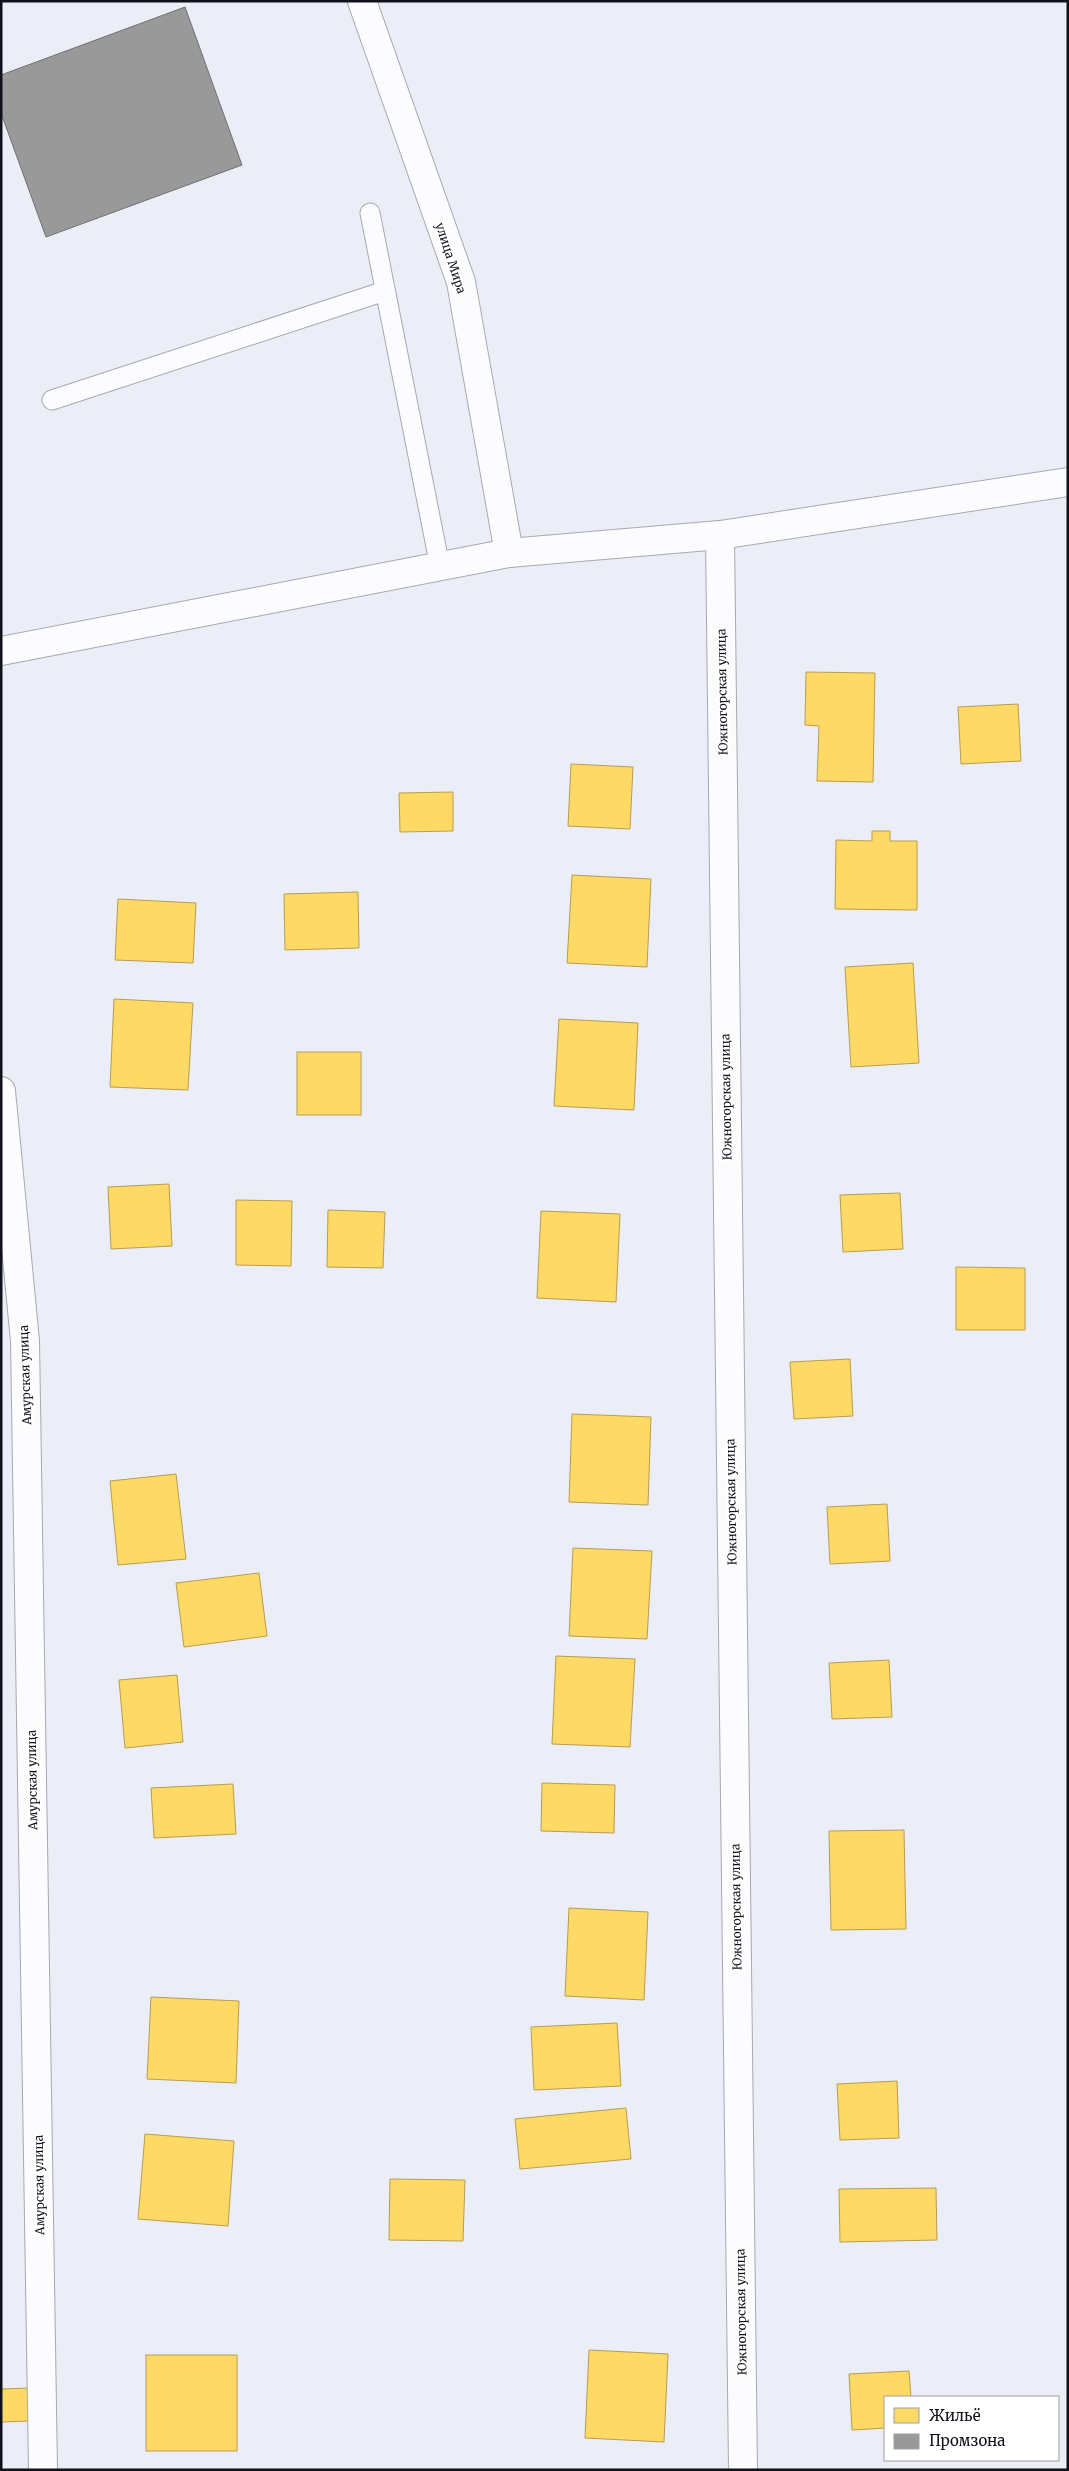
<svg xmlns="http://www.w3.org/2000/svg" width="1069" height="2471" font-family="Merriweather,serif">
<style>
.homes{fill:#ffd966;stroke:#b79d50}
.industry{fill:#999;stroke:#707073}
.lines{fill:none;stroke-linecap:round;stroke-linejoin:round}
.service-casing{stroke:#a6a9b1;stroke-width:21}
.minor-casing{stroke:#a6a9b1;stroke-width:30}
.service{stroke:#fcfcfe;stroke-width:19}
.minor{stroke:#fcfcfe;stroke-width:28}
.labels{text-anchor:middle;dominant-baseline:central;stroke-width:5;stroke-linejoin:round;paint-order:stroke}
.street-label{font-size:12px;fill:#10121b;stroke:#fff}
</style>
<rect width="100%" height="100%" fill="#ebeef6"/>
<g class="homes">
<polygon points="806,672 875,673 873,782 817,781 819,726 805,725"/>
<polygon points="1018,704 1021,761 961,764 958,707"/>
<polygon points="571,764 633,767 630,829 568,826"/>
<polygon points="453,792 453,831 400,832 399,793"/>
<polygon points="872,831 890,831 890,841 917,841 917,910 835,909 836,840 872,841"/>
<polygon points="572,875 651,879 647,967 567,963"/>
<polygon points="358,892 359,948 285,950 284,894"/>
<polygon points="118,899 196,903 193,963 115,960"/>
<polygon points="913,963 919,1063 851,1067 845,967"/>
<polygon points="114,999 193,1003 188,1090 110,1087"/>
<polygon points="559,1019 638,1023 634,1110 554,1106"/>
<rect x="297" y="1052" width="64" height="63"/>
<polygon points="169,1184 172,1246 111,1249 108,1187"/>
<polygon points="900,1193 903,1249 843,1252 840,1195"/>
<polygon points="236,1200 292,1201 291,1266 236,1265"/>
<polygon points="328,1210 385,1212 383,1268 327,1267"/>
<polygon points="541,1211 620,1214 616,1302 537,1298"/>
<polygon points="956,1267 1025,1268 1025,1330 956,1330"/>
<polygon points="850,1359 853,1416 794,1419 790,1362"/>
<polygon points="572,1414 651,1417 648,1505 569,1502"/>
<polygon points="176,1474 186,1559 118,1565 110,1481"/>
<polygon points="887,1504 890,1561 830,1564 827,1507"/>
<polygon points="573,1548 652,1551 647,1639 569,1636"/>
<polygon points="259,1573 267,1636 184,1647 176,1583"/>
<polygon points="556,1656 635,1659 630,1747 552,1744"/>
<polygon points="889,1660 892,1717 832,1719 829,1663"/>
<polygon points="177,1675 183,1742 125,1748 119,1680"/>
<polygon points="542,1783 615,1785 614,1833 541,1831"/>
<polygon points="233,1784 236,1834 154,1838 151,1788"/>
<polygon points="904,1830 906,1929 831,1930 829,1831"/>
<polygon points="569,1908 648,1912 644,2000 565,1996"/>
<polygon points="151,1997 239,2001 236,2083 147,2079"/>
<polygon points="617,2023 621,2086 534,2090 531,2027"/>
<polygon points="897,2081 899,2138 840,2140 837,2084"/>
<polygon points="626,2108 631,2159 520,2169 515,2119"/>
<polygon points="145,2134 234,2141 228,2226 138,2219"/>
<polygon points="390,2179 465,2180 463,2241 389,2240"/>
<polygon points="936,2188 937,2240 840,2242 839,2189"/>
<polygon points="589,2350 668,2354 664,2442 585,2438"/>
<rect x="146" y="2355" width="91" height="96"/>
<polygon points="909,2371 911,2397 885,2397 885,2428 852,2430 849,2374"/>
<polygon points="30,2388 31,2421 1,2422 1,2389"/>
</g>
<polygon class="industry" points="185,7 242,165 46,237 1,113 1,75"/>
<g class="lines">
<g class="service-casing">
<g id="service">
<polyline points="370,213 440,567"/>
<polyline points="52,400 385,291"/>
</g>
</g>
<g class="minor-casing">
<g id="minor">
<polyline points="362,1 461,282 509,553"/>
<polyline points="720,535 743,2470"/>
<polyline points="1,651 509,553 720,535 1068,482"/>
<polyline points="1,1091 25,1341 43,2470"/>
</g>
</g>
<use href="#service" class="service"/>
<use href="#minor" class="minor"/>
</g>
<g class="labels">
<g class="street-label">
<text transform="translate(451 258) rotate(72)">улица Мира</text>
<text transform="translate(722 692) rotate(-91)">Южногорская улица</text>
<text transform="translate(726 1097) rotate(-91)">Южногорская улица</text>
<text transform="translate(25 1375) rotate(-92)">Амурская улица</text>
<text transform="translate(731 1502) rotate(-91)">Южногорская улица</text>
<text transform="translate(32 1780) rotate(-91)">Амурская улица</text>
<text transform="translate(736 1907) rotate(-91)">Южногорская улица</text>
<text transform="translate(39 2185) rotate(-91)">Амурская улица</text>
<text transform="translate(741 2312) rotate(-91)">Южногорская улица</text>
</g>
</g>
<rect width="1069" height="2471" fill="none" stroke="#10121b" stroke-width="5"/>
<rect x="884" y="2396" width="175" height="65" fill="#ffffff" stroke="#9fa0a4"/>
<rect x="894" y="2408" width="25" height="15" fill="#ffd966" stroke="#9fa0a4"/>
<text x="929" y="2421" font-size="15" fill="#10121b">Жильё</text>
<rect x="894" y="2434" width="25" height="15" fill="#999999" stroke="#9fa0a4"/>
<text x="929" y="2446" font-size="15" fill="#10121b">Промзона</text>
</svg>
